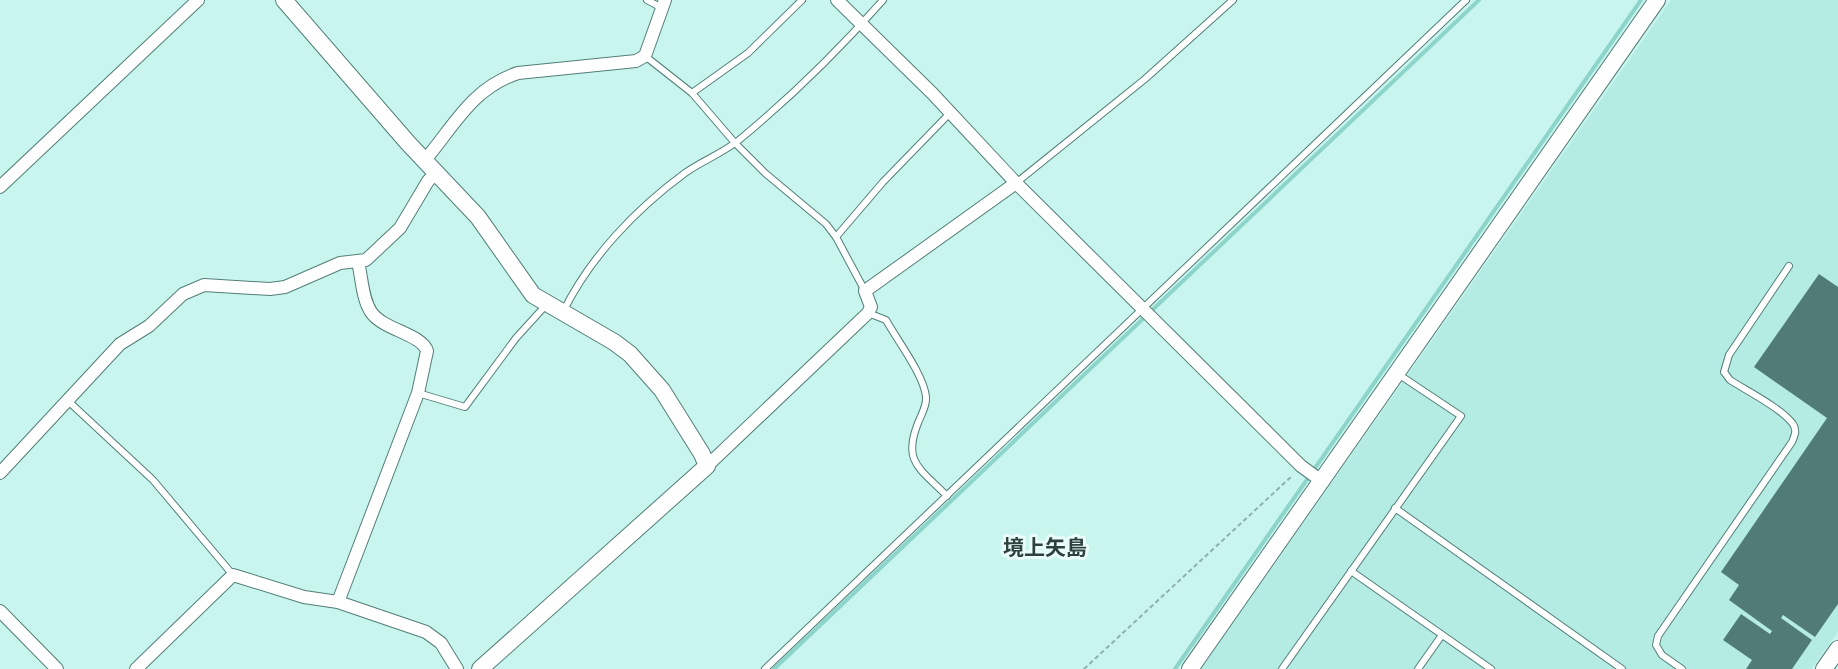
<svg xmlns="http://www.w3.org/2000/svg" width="1838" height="669" font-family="'Roboto Serif','Noto Sans JP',serif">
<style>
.built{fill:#b4ece4}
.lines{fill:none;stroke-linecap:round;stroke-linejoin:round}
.stream{stroke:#8dd4ca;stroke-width:4}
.building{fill:#517c76}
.service-casing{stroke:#537e78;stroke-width:8}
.minor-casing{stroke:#537e78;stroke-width:14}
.tertiary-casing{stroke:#537e78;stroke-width:18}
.path{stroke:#8db0ab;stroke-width:2;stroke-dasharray:4.5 3;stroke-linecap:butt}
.service{stroke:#fff;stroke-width:6}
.minor{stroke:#fff;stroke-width:12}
.tertiary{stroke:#fff;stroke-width:16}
.labels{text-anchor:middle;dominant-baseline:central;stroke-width:6;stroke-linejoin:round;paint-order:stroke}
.quarter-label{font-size:21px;font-weight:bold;fill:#2f413e;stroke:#ebfdfa}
</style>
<rect width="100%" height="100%" fill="#c8f6ef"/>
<polygon class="built" points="1671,0 1838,0 1838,632 1811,669 1201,669"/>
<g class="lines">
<g class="stream">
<polyline points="774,669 1479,0"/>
<polyline points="1175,669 1641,0"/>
</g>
</g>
<polygon class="building" points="1819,274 1838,287 1838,604 1815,637 1783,615 1781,618 1812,640 1792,669 1746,669 1752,660 1723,640 1741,614 1770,634 1772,631 1729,600 1739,585 1721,572 1827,418 1754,367"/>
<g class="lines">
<g class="service-casing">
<g id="service">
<polyline points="647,0 662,8"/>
<polyline points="645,56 692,93 735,143 765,173 826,224 836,237 865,291"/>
<polyline points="692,93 748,53 802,0"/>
<polyline points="1016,183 1145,79 1233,0"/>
<polyline points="836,237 883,182 950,113"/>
<path d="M563,312C590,257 636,209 685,173C702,161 723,153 739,140C790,98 839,50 883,0"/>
<path d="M868,313L886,320C897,340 924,375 926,397C927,406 921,415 918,423C902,463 921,469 947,496"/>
<polyline points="418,393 465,407 516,338 546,305"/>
<polyline points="66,399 153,480 233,575"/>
<polyline points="1395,508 1622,669"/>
<polyline points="1351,571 1491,669"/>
<polyline points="765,669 1466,0"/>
<polyline points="1282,669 1461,416 1398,374"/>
<polyline points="1418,669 1442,635"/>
<path d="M1682,669L1662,655L1656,645L1658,636L1792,442C1795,435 1797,430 1793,424C1781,408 1747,391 1730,380L1724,372L1729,355L1789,266"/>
</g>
</g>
<g class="minor-casing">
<g id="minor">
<polyline points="837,0 932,93 1016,183 1301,466 1323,482"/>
<path d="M425,160C454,126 472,88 518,73L636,61L645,56L665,0"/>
<polyline points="0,187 198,0"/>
<polyline points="707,466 868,313 871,307 865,291 1016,183"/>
<polyline points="0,473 120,344 149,326 183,294 204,285 270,289 285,287 340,263 366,260 400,228 428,181 437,172"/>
<path d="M338,602L418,393L427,351C422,334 383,330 371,312C362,298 362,278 358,262"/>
<polyline points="0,611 57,669"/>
<polyline points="136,669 233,575 304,597 338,602 426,632 441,643 457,669"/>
</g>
</g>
<g class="tertiary-casing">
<g id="tertiary">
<polyline points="284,0 408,143 478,217 533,295 614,342 630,354 662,390 702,454 707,466 480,669"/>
<polyline points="1190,669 1657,0"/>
<polyline points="1824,669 1838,649"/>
</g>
</g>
<polyline class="path" points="1084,669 1293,475"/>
<use href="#service" class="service"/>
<use href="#minor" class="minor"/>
<use href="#tertiary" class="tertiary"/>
</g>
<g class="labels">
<g class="quarter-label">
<text x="1045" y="548">境上矢島</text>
</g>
</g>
</svg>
